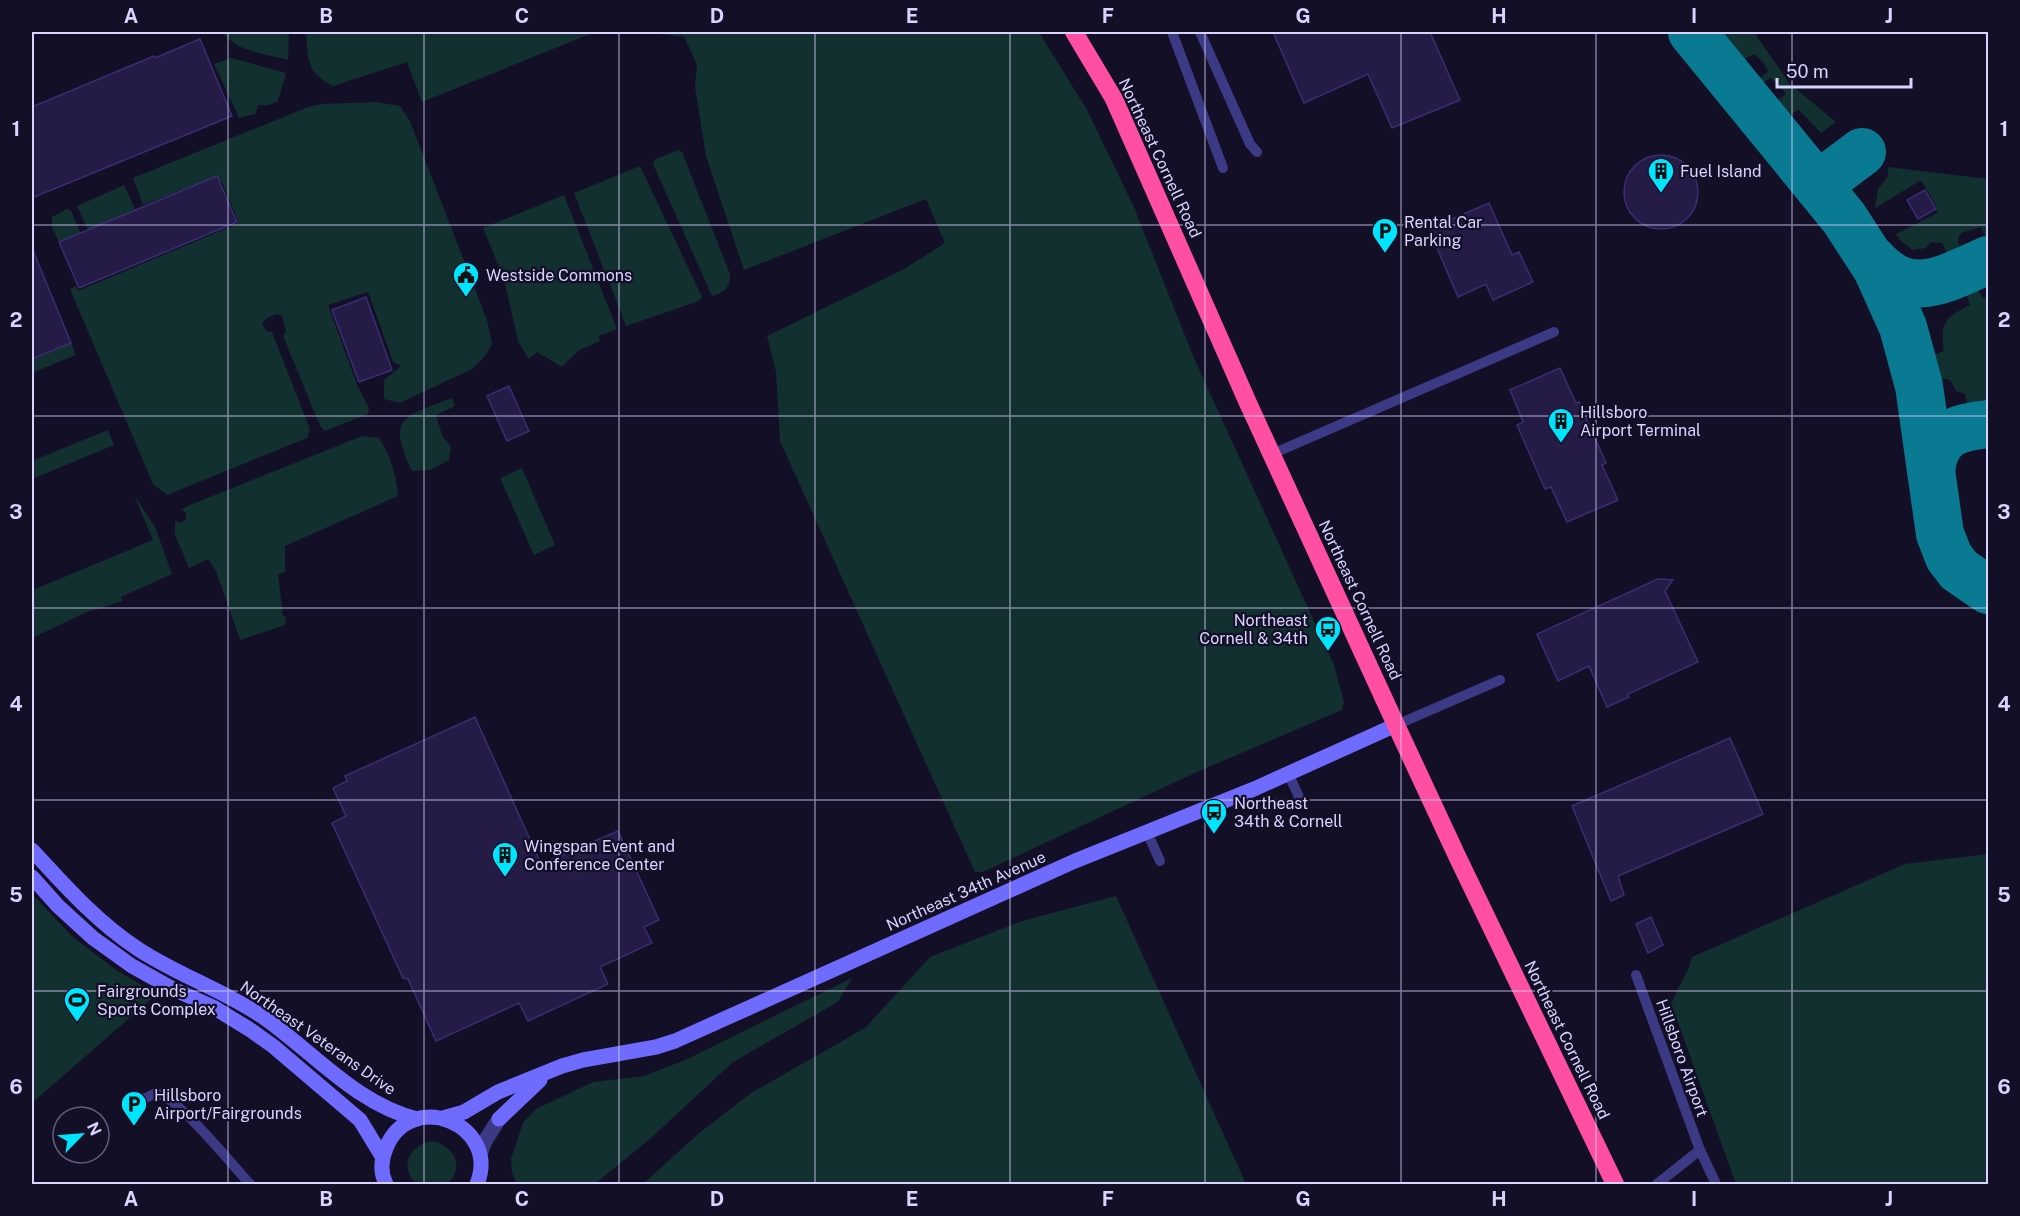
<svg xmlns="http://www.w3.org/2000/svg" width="2020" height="1216" font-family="'Public Sans',sans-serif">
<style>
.green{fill:#12302f}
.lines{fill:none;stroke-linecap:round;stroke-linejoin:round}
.taxiway{stroke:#0a7a92;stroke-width:48}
.building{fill:#241b47;stroke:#3b2d73;stroke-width:1.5}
.lane{stroke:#3d3a85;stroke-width:10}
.street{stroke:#3d3a85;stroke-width:15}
.secondary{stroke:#6f6bff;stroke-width:15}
.highway{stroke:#ff4fa3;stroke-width:18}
.grid{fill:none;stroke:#d9d4ff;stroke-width:1.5;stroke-opacity:0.55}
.labels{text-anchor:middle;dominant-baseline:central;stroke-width:4.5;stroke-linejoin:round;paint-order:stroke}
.street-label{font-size:16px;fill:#d9d4ff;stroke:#130f26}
.poi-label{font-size:16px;fill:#d9d4ff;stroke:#130f26;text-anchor:start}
.neatline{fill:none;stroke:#d9d4ff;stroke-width:2}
.grid-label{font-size:20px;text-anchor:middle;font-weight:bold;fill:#d9d4ff}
</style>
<rect width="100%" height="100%" fill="#130f26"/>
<g class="green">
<path d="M222,32H289L288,60C266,54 237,52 222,32Z"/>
<path d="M306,32H595L422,102L407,62L333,86C306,72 308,60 306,32Z"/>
<polygon points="660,32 1039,32 1087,110 1133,205 1194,358 1334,665 1344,702 1342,710 1197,772 983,872 975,872 780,441 776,372 767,336 904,269 945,243 926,199 744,270 706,156 695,87 697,64 684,37 662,34"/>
<polygon points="1720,32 1754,32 1790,84 1836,122 1821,133 1799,110 1788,115 1776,101 1785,95 1785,92 1771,78 1762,83 1758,79 1768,72 1764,63 1754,54 1743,60"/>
<polygon points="231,58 286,73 278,101 269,105 258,105 255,114 239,118 214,64"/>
<polygon points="375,102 400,106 410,121 487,320 492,344 486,355 472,369 400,403 384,399 384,380 401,366 393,362 368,292 328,305 358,387 369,408 368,414 325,431 320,426 283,336 286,331 282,316 277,314 267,318 262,323 266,331 272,332 310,429 307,438 167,495 153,484 70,289 76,286 78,291 239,223 222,182 220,182 217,176 143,205 133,178 308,107 322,104"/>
<path d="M678,150L682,152L730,274C730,288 725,292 712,296L653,164L654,160Z"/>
<polygon points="640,166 702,297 699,301 626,326 574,193"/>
<polygon points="1888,167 1988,179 1988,238 1986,239 1981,227 1961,233 1958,239 1960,250 1948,255 1942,243 1931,242 1926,248 1913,250 1902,242 1896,234 1937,213 1936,206 1923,183 1920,181 1875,208 1878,189 1888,176"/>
<polygon points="124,185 135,209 88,230 77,206"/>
<polygon points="564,195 617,329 599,336 600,341 578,351 562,367 537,352 529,359 518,341 504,279 483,228"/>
<polygon points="67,209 71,211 81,234 59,242 52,228 52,217"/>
<path d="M1977,288L1983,298L1988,296V403L1967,404L1965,394L1956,391L1950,380L1939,378L1933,355L1944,351C1940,321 1945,318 1970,305L1966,293Z"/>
<polygon points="71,343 76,355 32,373 32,359"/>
<path d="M452,398L455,406L436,415L442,435L451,447L449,460L430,470L412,471C386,416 404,417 452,398Z"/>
<polygon points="108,430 114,445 32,479 32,461"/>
<path d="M362,436L379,438C391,457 396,474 398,496L285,546V572L278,574L283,616L286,617L285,625L240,640L216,571L208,559L189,568L175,535V521L180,523L186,520V514L182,509L190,505Z"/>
<polygon points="522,468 555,545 534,555 500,478"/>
<polygon points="134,495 155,527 172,574 121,597 123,601 87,612 32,638 32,588 33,590 153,540"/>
<polygon points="1988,854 1988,1184 1736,1184 1671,1003 1689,967 1692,957 1905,864"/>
<polygon points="32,894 73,937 116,970 157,994 32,1103"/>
<polygon points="1116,896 1246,1184 643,1184 698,1134 751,1093 865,1028 930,957 1022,921"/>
<polygon points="852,978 838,1002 733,1062 651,1138 595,1184 517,1184 512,1172 511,1159 523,1123 536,1109 593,1082 644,1076 685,1060"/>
<path d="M432,1141C454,1146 466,1167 447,1184H416C399,1166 409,1145 432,1141Z"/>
</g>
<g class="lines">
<g class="taxiway">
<polyline points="1692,32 1844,218 1877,269 1903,327 1919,386 1940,534 1949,557 1959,570 1988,590"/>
<polyline points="1818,185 1862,152"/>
<path d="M1872,259C1910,302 1945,279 1988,260"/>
<path d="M1931,470C1936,432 1956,428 1988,424"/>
</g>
</g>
<g class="building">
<polygon points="1273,32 1430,32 1460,100 1392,128 1368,74 1304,103"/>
<polygon points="200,39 232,116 32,198 32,107 154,56 155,58"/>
<circle cx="1661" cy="192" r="37"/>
<polygon points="217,176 237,222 79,288 59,242"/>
<polygon points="1925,190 1936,209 1918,219 1907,200"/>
<polygon points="1489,203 1512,255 1519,252 1533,282 1493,300 1486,284 1458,297 1429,229"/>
<polygon points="32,248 71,343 32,359"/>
<polygon points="366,297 392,370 359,382 332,310"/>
<polygon points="1560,368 1576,403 1579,402 1606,463 1602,465 1618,500 1567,522 1551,487 1545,489 1517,425 1523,422 1510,390"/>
<polygon points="509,386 529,431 507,441 487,396"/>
<polygon points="1658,579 1673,580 1665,591 1698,662 1628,694 1629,697 1607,707 1589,666 1558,681 1537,634"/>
<polygon points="475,717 541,864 618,831 659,920 644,927 652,943 600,967 608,984 528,1021 519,1003 436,1041 408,979 403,978 332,823 346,816 333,788 347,781 345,776"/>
<polygon points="1730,738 1763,814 1618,876 1624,895 1611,901 1572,806"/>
<polygon points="1651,917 1663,945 1648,953 1636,924"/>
</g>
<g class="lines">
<g class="lane">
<polyline points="1172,32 1223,168"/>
<polyline points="1200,32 1250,144 1257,152"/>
<polyline points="1272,454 1554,332"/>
<polyline points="1396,725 1500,680"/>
<polyline points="1288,773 1299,797"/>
<polyline points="1147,832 1160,861"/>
<polyline points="1636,975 1700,1150 1716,1184"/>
<path d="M139,1101L156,1093C177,1096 233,1166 250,1184"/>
<polyline points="1657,1184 1700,1150"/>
</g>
<polyline class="street" points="480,1154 485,1141 499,1119"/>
<g class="secondary">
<path d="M32,850C65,886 97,922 138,949C179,976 226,991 266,1019C315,1054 357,1104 417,1119"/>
<polyline points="32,877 58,906 93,938 132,966 173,989 213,1007 249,1029 273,1046 360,1120 382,1156"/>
<polyline points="443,1118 464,1112 498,1092 562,1066 583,1060 656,1047 675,1041 1075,861 1254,789 1396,725"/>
<polyline points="499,1119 540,1080"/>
<path d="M386,1184C380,1172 381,1160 386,1148C410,1088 501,1124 477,1184"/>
</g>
<polyline class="highway" points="1074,32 1114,99 1248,403 1396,725 1457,856 1615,1184"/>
</g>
<path class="grid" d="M228,32V1184M424,32V1184M619,32V1184M815,32V1184M1010,32V1184M1205,32V1184M1401,32V1184M1596,32V1184M1792,32V1184M32,225H1988M32,416H1988M32,608H1988M32,800H1988M32,991H1988"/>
<defs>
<g id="building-pin" transform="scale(1.35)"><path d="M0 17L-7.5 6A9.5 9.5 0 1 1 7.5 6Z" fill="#00e5ff" stroke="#130f26"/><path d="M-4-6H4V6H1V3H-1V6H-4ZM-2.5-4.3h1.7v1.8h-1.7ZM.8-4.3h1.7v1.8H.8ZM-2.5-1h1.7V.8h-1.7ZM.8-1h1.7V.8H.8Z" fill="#111"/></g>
<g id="parking-pin" transform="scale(1.35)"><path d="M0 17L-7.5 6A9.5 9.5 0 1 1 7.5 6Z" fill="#00e5ff" stroke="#130f26"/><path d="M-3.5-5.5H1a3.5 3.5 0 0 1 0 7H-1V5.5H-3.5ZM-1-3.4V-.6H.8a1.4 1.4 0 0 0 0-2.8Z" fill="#111"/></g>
<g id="civic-pin" transform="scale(1.35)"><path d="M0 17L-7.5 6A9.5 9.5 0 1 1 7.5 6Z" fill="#00e5ff" stroke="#130f26"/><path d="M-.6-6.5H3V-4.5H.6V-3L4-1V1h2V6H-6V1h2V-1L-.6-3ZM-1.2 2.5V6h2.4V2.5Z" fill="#111"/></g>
<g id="bus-pin" transform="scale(1.35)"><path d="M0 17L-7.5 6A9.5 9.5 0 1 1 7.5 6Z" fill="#00e5ff" stroke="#130f26"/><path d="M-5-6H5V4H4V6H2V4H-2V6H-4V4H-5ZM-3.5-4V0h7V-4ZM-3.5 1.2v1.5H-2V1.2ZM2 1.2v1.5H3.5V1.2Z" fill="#111"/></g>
<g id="stadium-pin" transform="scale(1.35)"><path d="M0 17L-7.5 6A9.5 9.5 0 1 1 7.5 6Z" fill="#00e5ff" stroke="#130f26"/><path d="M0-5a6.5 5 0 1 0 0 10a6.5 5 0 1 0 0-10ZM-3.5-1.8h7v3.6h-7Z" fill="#111"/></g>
</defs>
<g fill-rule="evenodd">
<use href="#building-pin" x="1661" y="171"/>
<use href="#parking-pin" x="1385" y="231"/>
<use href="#civic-pin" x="466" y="275"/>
<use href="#building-pin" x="1561" y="421"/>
<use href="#bus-pin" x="1328" y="629"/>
<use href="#bus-pin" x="1214" y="812"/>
<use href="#building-pin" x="505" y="855"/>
<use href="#stadium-pin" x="77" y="1000"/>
<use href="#parking-pin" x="134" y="1104"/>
</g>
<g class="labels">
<g class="street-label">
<text transform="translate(1160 158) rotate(65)">Northeast Cornell Road</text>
<text transform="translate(1360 600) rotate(65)">Northeast Cornell Road</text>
<text transform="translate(966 891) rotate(-24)">Northeast 34th Avenue</text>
<text transform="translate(318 1038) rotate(35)">Northeast Veterans Drive</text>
<text transform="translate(1567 1040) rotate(64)">Northeast Cornell Road</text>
<text transform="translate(1682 1058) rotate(70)">Hillsboro Airport</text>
</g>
<g class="poi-label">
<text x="1680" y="171">Fuel Island</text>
<text x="1404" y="222">Rental Car<tspan x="1404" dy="18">Parking</tspan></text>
<text x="486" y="275">Westside Commons</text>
<text x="1580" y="412">Hillsboro<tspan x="1580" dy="18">Airport Terminal</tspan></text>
<text x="1308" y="620" text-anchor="end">Northeast<tspan x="1308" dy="18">Cornell &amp; 34th</tspan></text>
<text x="1234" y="803">Northeast<tspan x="1234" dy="18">34th &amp; Cornell</tspan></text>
<text x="524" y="846">Wingspan Event and<tspan x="524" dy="18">Conference Center</tspan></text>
<text x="97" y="991">Fairgrounds<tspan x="97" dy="18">Sports Complex</tspan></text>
<text x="154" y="1095">Hillsboro<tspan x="154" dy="18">Airport/Fairgrounds</tspan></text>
</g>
</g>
<rect width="2020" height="1216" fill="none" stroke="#130f26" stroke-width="66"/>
<g transform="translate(81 1135) rotate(65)"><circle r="28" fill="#130f26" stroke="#625e7d" stroke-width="1.5"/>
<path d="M0-4.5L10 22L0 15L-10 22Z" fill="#00e5ff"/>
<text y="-9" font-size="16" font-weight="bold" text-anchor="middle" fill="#d9d4ff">N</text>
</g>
<path d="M1777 78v9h134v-9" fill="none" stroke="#d9d4ff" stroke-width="3"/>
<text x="1786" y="78" font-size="18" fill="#d9d4ff" stroke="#130f26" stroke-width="4.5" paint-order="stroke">50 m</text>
<rect x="33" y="33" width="1954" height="1150" class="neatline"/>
<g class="grid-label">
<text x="131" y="23">A</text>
<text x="326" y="23">B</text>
<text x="522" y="23">C</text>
<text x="717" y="23">D</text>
<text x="912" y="23">E</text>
<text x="1108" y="23">F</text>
<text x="1303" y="23">G</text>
<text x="1499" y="23">H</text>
<text x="1694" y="23">I</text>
<text x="1889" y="23">J</text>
<text x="16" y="136">1</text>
<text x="2004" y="136">1</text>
<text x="16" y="327">2</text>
<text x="2004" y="327">2</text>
<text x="16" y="519">3</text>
<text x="2004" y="519">3</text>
<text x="16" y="711">4</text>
<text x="2004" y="711">4</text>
<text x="16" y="902">5</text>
<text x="2004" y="902">5</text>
<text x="16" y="1094">6</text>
<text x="2004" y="1094">6</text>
<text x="131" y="1206">A</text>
<text x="326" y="1206">B</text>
<text x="522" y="1206">C</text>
<text x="717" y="1206">D</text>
<text x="912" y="1206">E</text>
<text x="1108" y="1206">F</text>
<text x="1303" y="1206">G</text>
<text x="1499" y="1206">H</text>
<text x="1694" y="1206">I</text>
<text x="1889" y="1206">J</text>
</g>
</svg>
